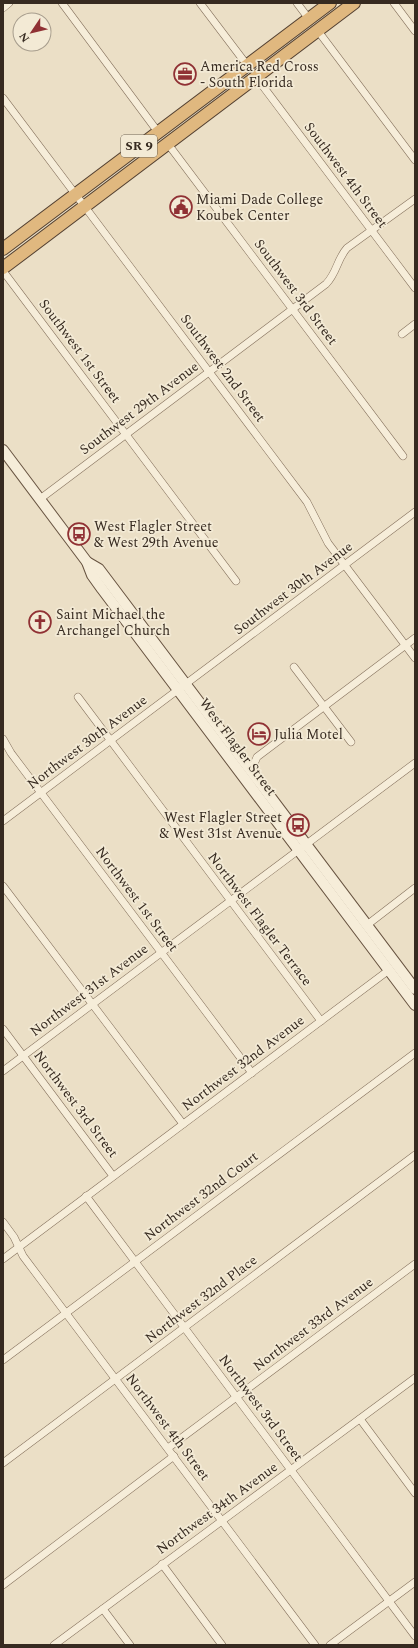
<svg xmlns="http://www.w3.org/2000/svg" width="418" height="1648" font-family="Spectral,serif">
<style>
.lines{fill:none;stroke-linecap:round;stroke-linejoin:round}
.minor-casing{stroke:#85715d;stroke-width:8}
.secondary-casing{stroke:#675340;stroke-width:12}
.trunk-casing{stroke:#534031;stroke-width:14}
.minor{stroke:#f6edd9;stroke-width:7}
.secondary{stroke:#f6edd9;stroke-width:10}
.trunk{stroke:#e0b87f;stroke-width:12}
.labels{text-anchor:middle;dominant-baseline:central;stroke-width:3.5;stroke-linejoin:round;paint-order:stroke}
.shield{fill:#f3ead5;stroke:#6f6456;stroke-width:1}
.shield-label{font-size:13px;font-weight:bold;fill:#362a20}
.poi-label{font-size:14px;fill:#362a20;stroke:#f3ead5;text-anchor:start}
.street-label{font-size:14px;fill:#362a20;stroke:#f3ead5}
</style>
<rect width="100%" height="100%" fill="#ebdfc6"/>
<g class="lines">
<g class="minor-casing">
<g id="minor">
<polyline points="62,3 158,132"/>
<polyline points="200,3 247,65"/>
<polyline points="297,3 309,19"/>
<polyline points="394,3 415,31"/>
<polyline points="3,8 9,3"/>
<polyline points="318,31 415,160"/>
<polyline points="256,77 415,288"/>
<polyline points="3,98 307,502 328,543 415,658"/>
<polyline points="168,144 403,456"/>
<polyline points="3,271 236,581"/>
<polyline points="402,334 415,324"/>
<path d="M40,499L326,284C337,273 337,259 347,248L415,199"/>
<polyline points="294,667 351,742"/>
<polyline points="78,697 321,1021"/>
<polyline points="3,739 11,753 252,1073"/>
<polyline points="251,771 257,757 415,638"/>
<polyline points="3,821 415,512"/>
<polyline points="3,886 183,1124"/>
<polyline points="367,925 415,888"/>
<polyline points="3,1029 113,1176"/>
<polyline points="3,1071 415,763"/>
<polyline points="86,1196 415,1636"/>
<polyline points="3,1222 14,1237 23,1256 315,1645"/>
<polyline points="3,1259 389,970"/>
<polyline points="3,1360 415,1053"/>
<polyline points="360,1419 415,1493"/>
<polyline points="168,1448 415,1264"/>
<polyline points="3,1463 415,1155"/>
<polyline points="162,1564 222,1645"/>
<polyline points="3,1585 174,1456"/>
<polyline points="103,1609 130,1645"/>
<polyline points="54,1645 415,1378"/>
<polyline points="330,1645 415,1582"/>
</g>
</g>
<g class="secondary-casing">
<g id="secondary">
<polyline points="3,450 87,562 92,575 102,589 415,1005"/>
<polyline points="87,562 99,569 415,989"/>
</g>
</g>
<g class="trunk-casing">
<g id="trunk">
<polyline points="3,249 330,3"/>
<polyline points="3,268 354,3"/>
</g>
</g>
<use href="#minor" class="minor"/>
<use href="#secondary" class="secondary"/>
<use href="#trunk" class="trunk"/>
</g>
<defs>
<g id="office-ring" transform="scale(1.15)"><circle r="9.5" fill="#f3ead5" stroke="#903134" stroke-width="1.5"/><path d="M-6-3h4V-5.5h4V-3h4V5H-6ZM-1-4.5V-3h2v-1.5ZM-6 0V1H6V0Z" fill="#903134"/></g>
<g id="civic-ring" transform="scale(1.15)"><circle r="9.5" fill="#f3ead5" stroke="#903134" stroke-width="1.5"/><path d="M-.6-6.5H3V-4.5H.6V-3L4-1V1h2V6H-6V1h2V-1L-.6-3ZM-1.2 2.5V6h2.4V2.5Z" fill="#903134"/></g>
<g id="bus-ring" transform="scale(1.15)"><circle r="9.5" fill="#f3ead5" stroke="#903134" stroke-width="1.5"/><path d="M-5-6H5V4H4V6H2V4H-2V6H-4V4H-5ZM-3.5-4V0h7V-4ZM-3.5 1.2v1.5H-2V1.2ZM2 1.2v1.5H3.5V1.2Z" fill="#903134"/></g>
<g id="church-ring" transform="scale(1.15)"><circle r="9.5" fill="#f3ead5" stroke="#903134" stroke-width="1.5"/><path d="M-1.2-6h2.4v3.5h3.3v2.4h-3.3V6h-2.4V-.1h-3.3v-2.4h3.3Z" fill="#903134"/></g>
<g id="hotel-ring" transform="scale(1.15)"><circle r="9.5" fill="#f3ead5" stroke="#903134" stroke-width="1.5"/><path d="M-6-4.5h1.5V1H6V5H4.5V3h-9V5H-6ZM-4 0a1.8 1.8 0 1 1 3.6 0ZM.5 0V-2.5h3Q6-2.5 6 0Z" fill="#903134"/></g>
</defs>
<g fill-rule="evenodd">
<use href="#office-ring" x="185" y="74"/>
<use href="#civic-ring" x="181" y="207"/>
<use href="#bus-ring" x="79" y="534"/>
<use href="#church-ring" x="40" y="622"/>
<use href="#hotel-ring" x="259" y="734"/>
<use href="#bus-ring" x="298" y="825"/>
</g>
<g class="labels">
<rect class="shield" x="121" y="135" width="36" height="22" rx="3"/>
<g class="shield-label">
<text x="139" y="146">SR 9</text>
</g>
<g class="poi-label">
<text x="200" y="66">America Red Cross<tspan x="200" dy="16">- South Florida</tspan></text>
<text x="196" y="199">Miami Dade College<tspan x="196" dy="16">Koubek Center</tspan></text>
<text x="94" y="526">West Flagler Street<tspan x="94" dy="16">&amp; West 29th Avenue</tspan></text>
<text x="56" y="614">Saint Michael the<tspan x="56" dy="16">Archangel Church</tspan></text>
<text x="274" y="734">Julia Motel</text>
<text x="282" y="817" text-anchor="end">West Flagler Street<tspan x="282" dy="16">&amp; West 31st Avenue</tspan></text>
</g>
<g class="street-label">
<text transform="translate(346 175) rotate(53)">Southwest 4th Street</text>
<text transform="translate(296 292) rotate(53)">Southwest 3rd Street</text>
<text transform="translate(80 351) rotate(53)">Southwest 1st Street</text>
<text transform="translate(223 368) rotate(53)">Southwest 2nd Street</text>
<text transform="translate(139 408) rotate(-37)">Southwest 29th Avenue</text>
<text transform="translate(293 588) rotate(-37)">Southwest 30th Avenue</text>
<text transform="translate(87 742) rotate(-37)">Northwest 30th Avenue</text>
<text transform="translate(238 747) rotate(53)">West Flagler Street</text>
<text transform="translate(137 899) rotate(53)">Northwest 1st Street</text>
<text transform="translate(260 919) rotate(53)">Northwest Flagler Terrace</text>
<text transform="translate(89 990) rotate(-37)">Northwest 31st Avenue</text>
<text transform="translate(243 1063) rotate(-37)">Northwest 32nd Avenue</text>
<text transform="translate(76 1104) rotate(53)">Northwest 3rd Street</text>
<text transform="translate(201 1196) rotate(-37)">Northwest 32nd Court</text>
<text transform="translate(201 1299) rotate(-37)">Northwest 32nd Place</text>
<text transform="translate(313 1324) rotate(-37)">Northwest 33rd Avenue</text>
<text transform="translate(261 1408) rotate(53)">Northwest 3rd Street</text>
<text transform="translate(168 1427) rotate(53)">Northwest 4th Street</text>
<text transform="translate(217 1508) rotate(-36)">Northwest 34th Avenue</text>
</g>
</g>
<rect width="418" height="1648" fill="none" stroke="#362a20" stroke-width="8"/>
<g transform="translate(32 32) rotate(235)"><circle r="19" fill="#f3ead5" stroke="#a79d8d"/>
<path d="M0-3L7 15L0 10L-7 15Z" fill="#903134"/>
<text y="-6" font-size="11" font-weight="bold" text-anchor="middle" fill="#362a20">N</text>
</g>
</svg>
